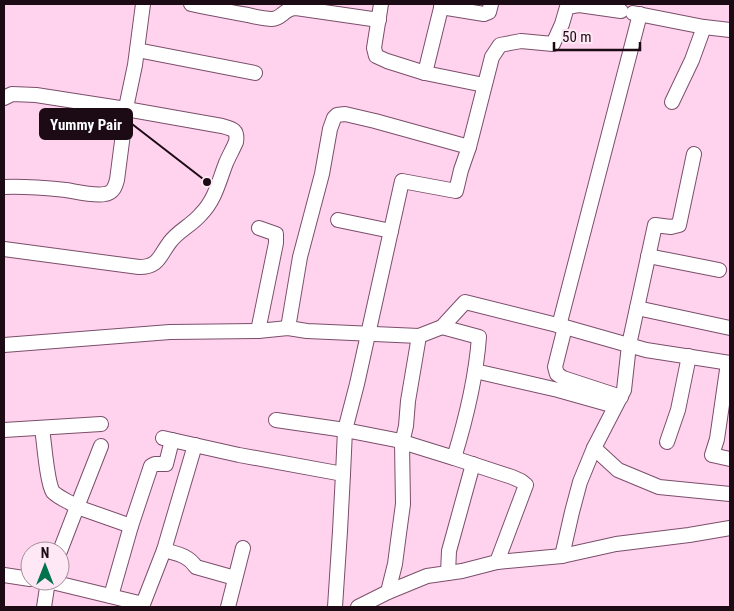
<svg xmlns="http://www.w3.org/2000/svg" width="734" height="611" font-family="'Roboto Condensed',sans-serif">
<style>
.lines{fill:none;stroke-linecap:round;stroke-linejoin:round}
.minor-casing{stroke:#7b4e6b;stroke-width:16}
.minor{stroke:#fff;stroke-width:14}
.leader{fill:none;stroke:#1c0a15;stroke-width:2}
.callout-dot{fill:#1c0a15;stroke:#fee8f5;stroke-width:2}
.callout{fill:#1c0a15;stroke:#1c0a15;stroke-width:2}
.callout-label{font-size:15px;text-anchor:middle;font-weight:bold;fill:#fff}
</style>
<rect width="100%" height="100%" fill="#ffd3ee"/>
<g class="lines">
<g class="minor-casing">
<g id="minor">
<path d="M191,4C210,8 229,12 248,15C256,17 264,19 272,19C282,19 284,8 296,8L379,20"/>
<polyline points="381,4 374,48 376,56 387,61 425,73 484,85"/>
<polyline points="441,7 484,14 489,12 491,4"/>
<polyline points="633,13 704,27 730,30"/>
<polyline points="137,50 255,73"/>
<polyline points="425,73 442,4"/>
<path d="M4,98L12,94L36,95L126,109L222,126C233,129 238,130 236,142C233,149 229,156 226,163C219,181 215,200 201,214C192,225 178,231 170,242C159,256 159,267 139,267L4,249"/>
<polyline points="672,102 692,60 704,27"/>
<path d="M4,187C25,186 46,188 66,190C78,192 94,196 105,194C113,193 115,187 117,180L127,103L135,65L143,4"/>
<polyline points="338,220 391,231"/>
<polyline points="648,256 719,270"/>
<polyline points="637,308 730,328"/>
<polyline points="559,326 640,14"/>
<polyline points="565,327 555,367 557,374 563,378 621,397"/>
<polyline points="288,328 300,257 322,174 330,129 334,118 337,115 345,114 375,121 469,147"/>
<polyline points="258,331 276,243 276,234 259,228"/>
<polyline points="4,345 170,332 258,331 288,328 307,331 419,336 442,327 465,302 565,327 646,350 730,363"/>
<polyline points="728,363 717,439 712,455 730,459"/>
<polyline points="475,371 558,390 615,406"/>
<path d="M276,420L345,430L396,440L454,458C466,419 476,378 479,337L442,327"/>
<path d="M42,428C44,441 47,483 53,492C59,498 70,502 77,507L60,551"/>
<polyline points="4,430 101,424"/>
<polyline points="163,438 239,455 343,474 340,531 335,607"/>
<polyline points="667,442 678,410 689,356"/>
<polyline points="101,446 77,507 131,526"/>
<polyline points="594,448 618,470 659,487 730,494"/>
<polyline points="454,458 512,477 521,481 526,485 497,562"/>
<polyline points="343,474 345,430 357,384 402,181 456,191 461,170 469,147 492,57 500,45 521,41 553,44 562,24 567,7 579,5 621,11"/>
<path d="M164,550C177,554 188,555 196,567L235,578"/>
<polyline points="562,556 572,512 580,482 594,448 624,390 629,345 655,225 671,227 679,225 694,154"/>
<polyline points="448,573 449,551 473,464"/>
<polyline points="4,575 30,579"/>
<polyline points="48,581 143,604 164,550 195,445"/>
<polyline points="388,592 395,564 398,541 403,504 402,443 406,426 408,401 419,336"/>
<polyline points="111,596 131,526 151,466 155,464 166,464 172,440"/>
<polyline points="44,607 48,581 45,581"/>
<polyline points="228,607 243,548"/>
<polyline points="358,607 388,592 427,576 462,571 497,562 562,556 616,544 689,535 730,528"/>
</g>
</g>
<use href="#minor" class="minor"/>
</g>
<path class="leader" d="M207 182L132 124"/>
<circle class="callout-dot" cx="207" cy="182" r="5"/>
<rect class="callout" x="40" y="109" width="92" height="30" rx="5"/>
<g class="callout-label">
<text x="86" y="130">Yummy Pair</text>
</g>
<rect width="734" height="611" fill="none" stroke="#1c0a15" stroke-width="10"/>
<g transform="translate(45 566)"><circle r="24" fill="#fee8f5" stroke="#a48f9b"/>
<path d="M0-4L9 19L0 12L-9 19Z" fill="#02734d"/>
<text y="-8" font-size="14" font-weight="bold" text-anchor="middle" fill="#1c0a15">N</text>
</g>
<path d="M554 42v8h86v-8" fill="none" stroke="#1c0a15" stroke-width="2.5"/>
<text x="562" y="42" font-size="15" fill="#1c0a15" stroke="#fee8f5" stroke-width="4" paint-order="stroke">50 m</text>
</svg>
